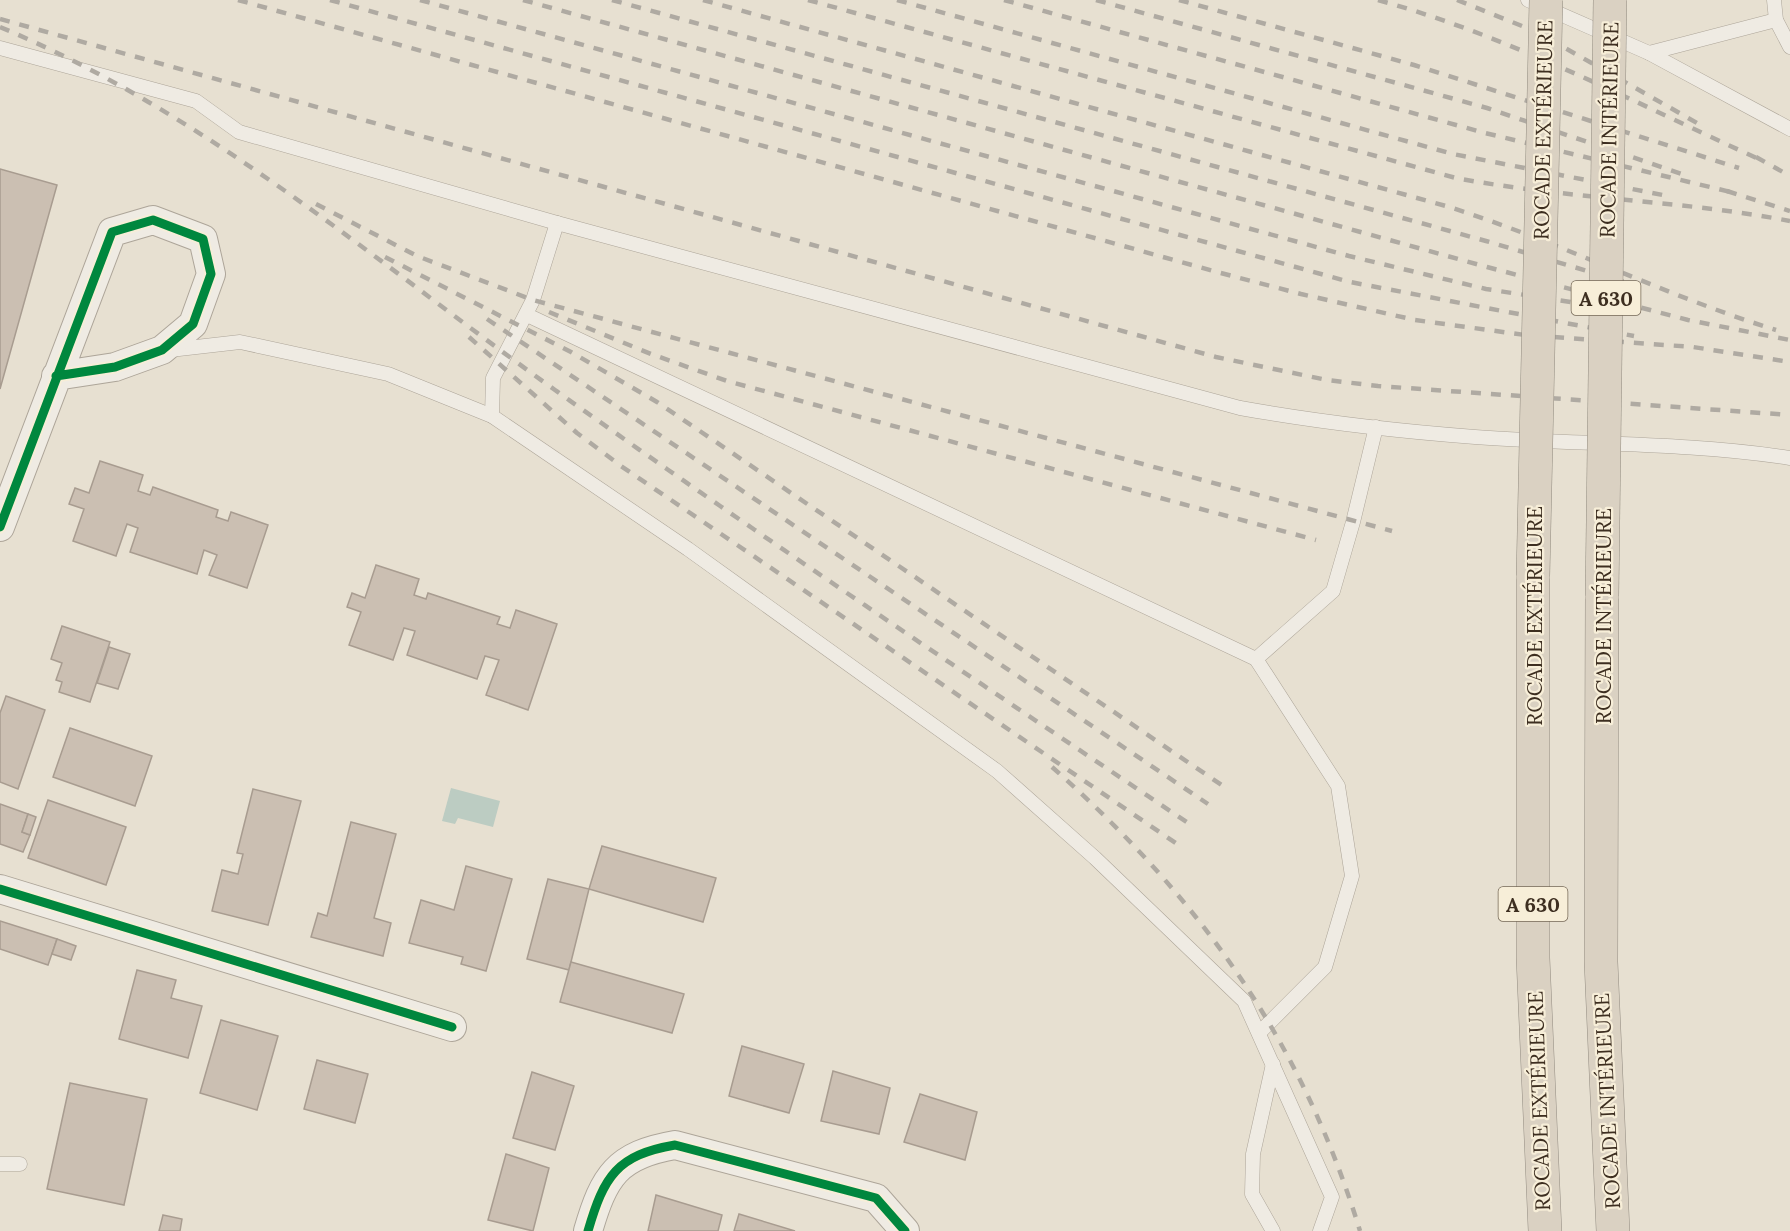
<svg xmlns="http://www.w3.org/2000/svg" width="1790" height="1231" font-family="Lora,serif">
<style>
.water{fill:#bcccc2}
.building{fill:#cbbfb2;stroke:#a89c90;stroke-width:1.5}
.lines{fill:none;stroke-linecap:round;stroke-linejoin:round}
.lane-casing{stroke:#ada599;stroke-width:15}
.street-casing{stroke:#ada599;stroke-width:30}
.highway-casing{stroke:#928b80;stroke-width:34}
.lane{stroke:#efebe3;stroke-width:14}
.street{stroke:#efebe3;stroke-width:28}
.highway{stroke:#dad1c2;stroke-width:33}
.rail{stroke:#afaaa2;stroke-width:4.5;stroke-dasharray:10 10;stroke-linecap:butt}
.highway-bridge-casing{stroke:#928b80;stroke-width:34;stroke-linecap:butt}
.highway-bridge{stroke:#dad1c2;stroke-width:33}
.cycleway-casing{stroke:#f7eed8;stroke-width:13}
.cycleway{stroke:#00873e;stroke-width:9}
.labels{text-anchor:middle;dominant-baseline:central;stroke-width:4.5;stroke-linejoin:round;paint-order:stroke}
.shield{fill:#f7eed8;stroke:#756857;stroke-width:1.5}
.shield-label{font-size:20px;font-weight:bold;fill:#3d2e20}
.street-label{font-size:21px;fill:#3d2e20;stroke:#f7eed8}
</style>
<rect width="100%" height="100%" fill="#e7e0d1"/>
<polygon class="water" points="451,788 500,801 493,827 458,818 455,824 442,821"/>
<g class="building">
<polygon points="0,169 57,185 0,389"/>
<polygon points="100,461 143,475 138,491 150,495 153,487 218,510 216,517 228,521 231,512 268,525 247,588 209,575 217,555 204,550 197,574 130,552 138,528 127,524 116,556 73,541 84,509 69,504 75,488 89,493"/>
<polygon points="376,565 419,579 414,595 426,599 428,593 500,617 497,624 510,628 516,610 557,624 528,710 486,695 499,660 485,656 477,679 407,655 415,631 404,628 393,660 349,645 361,612 347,607 352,593 365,598"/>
<polygon points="62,626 110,642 90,702 59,692 62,682 56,680 62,663 51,659"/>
<polygon points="109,647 130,654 118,689 97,683"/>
<polygon points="6,696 45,710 18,789 0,782 0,713"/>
<polygon points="70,728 152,756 135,806 53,777"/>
<polygon points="253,789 301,801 268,925 212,911 222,870 238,874 243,854 237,853"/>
<polygon points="48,800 126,827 106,885 28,858"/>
<polygon points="0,804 28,814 22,832 30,835 23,852 0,844"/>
<polygon points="28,814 36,817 30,835 22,832"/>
<polygon points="351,822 396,834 374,918 391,923 383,956 311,937 318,913 327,916"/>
<polygon points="602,846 716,878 703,922 589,889"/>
<polygon points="466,866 512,879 486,971 461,964 463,957 409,943 421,900 454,910"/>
<polygon points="548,879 589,889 569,970 527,959"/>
<polygon points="0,921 57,939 48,965 0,949"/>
<polygon points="57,939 76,946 71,960 52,954"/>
<polygon points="571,962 684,994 672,1033 560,1002"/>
<polygon points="137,970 176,980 171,998 202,1006 188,1058 119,1039"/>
<polygon points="221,1020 278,1036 257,1110 200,1093"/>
<polygon points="742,1046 804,1064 789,1113 729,1096"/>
<polygon points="317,1060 368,1074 355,1123 304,1109"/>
<polygon points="833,1071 890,1088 879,1134 821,1121"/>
<polygon points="532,1072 574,1086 555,1150 513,1138"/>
<polygon points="70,1083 147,1099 124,1205 47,1189"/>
<polygon points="920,1094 977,1112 965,1160 904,1142"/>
<polygon points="506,1154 549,1168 533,1231 488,1220"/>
<polygon points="656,1195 722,1215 718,1231 648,1231"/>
<polygon points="739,1214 795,1231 734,1231"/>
<polygon points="163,1215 182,1219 180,1231 159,1231"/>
</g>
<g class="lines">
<g class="lane-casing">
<g id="lane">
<polyline points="1528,0 1649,53 1790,129"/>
<polyline points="1774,0 1776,20 1790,47"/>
<path d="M0,48L196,101L239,132L557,223L1240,408C1318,422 1396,431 1475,437C1580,445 1686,442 1790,458"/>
<polyline points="1649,53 1776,20"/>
<polyline points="527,315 1256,659 1338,786 1352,876 1325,967 1259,1033"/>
<polyline points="170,350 240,342 388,374 492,416 688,549 997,771 1095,858 1244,1001 1332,1197 1320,1231"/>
<polyline points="492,416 493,378 533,300 557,223"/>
<polyline points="1256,659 1333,591 1353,522 1376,427"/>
<polyline points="1273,1064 1253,1154 1252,1194 1273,1231"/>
<polyline points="0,1164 20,1164"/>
</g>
</g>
<g class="street-casing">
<g id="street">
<polyline points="0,527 112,232 153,220 203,239 211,274 193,324 162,350 115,367 56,376"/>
<polyline points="0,889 452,1027"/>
<path d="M588,1231C604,1176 617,1155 675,1145L876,1198L905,1231"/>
</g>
</g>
<g class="highway-casing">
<g id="highway">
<polyline points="1533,576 1533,958 1545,1231"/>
<polyline points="1602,596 1601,962 1613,1231"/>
</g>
</g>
<use href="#lane" class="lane"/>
<use href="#street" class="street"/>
<use href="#highway" class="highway"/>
<g class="rail">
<polyline points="238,0 1217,272 1301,294 1415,320 1525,335 1693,347 1790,362"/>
<polyline points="330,0 1350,282 1634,336"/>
<polyline points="420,0 1349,256 1486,289 1629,311"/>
<polyline points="523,0 1487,267 1688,320 1790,340"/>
<polyline points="612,0 1486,241 1638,286"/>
<path d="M703,0L1446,206C1558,241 1663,295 1776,330"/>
<path d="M808,0L1456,178C1567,199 1680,200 1790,221"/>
<polyline points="897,0 1453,154 1668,196"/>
<polyline points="1004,0 1485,133 1735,193"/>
<polyline points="1096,0 1487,108 1682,174"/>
<polyline points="1179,0 1414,65 1739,168"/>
<path d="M1378,0C1512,37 1635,103 1761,160"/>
<polyline points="1457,0 1537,32 1704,127"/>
<polyline points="0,19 1216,357 1327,380 1378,386 1790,415"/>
<path d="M0,27C206,113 376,262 555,390C765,540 980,683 1194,827"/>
<polyline points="1756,157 1790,176"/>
<polyline points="1727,191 1790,211"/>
<polyline points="316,204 417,256 533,300 1392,531"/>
<polyline points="385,257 571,352 657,402 1223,786"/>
<polyline points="549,312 651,354 727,381 1316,540"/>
<polyline points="487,319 1208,804"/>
<polyline points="469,337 577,433 621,466 1180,846"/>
<path d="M1052,767C1200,898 1302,1041 1360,1231"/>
</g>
<g class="highway-bridge-casing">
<g id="highway-bridge">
<polyline points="1533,576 1546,0"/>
<polyline points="1602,596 1610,0"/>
</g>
</g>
<use href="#highway-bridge" class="highway-bridge"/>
<g class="cycleway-casing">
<g id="cycleway">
<polyline points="0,527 112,232 153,220 203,239 211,274 193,324 162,350 115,367 56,376"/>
<polyline points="0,889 452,1027"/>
<path d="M588,1231C604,1176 617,1155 675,1145L876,1198L905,1231"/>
</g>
</g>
<use href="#cycleway" class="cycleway"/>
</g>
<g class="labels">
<g class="shield">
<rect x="1571.5" y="281" width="69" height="34" rx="4.5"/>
<rect x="1498.5" y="887" width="69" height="34" rx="4.5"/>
</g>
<g class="shield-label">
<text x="1606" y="298">A 630</text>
<text x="1533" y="904">A 630</text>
</g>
<g class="street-label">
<text transform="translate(1543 130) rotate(-89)">ROCADE EXTÉRIEURE</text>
<text transform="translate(1609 130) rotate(-89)">ROCADE INTÉRIEURE</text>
<text transform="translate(1534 616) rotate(-90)">ROCADE EXTÉRIEURE</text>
<text transform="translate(1603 616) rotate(-90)">ROCADE INTÉRIEURE</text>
<text transform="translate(1539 1101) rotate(-92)">ROCADE EXTÉRIEURE</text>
<text transform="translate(1607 1101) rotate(-93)">ROCADE INTÉRIEURE</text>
</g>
</g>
</svg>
